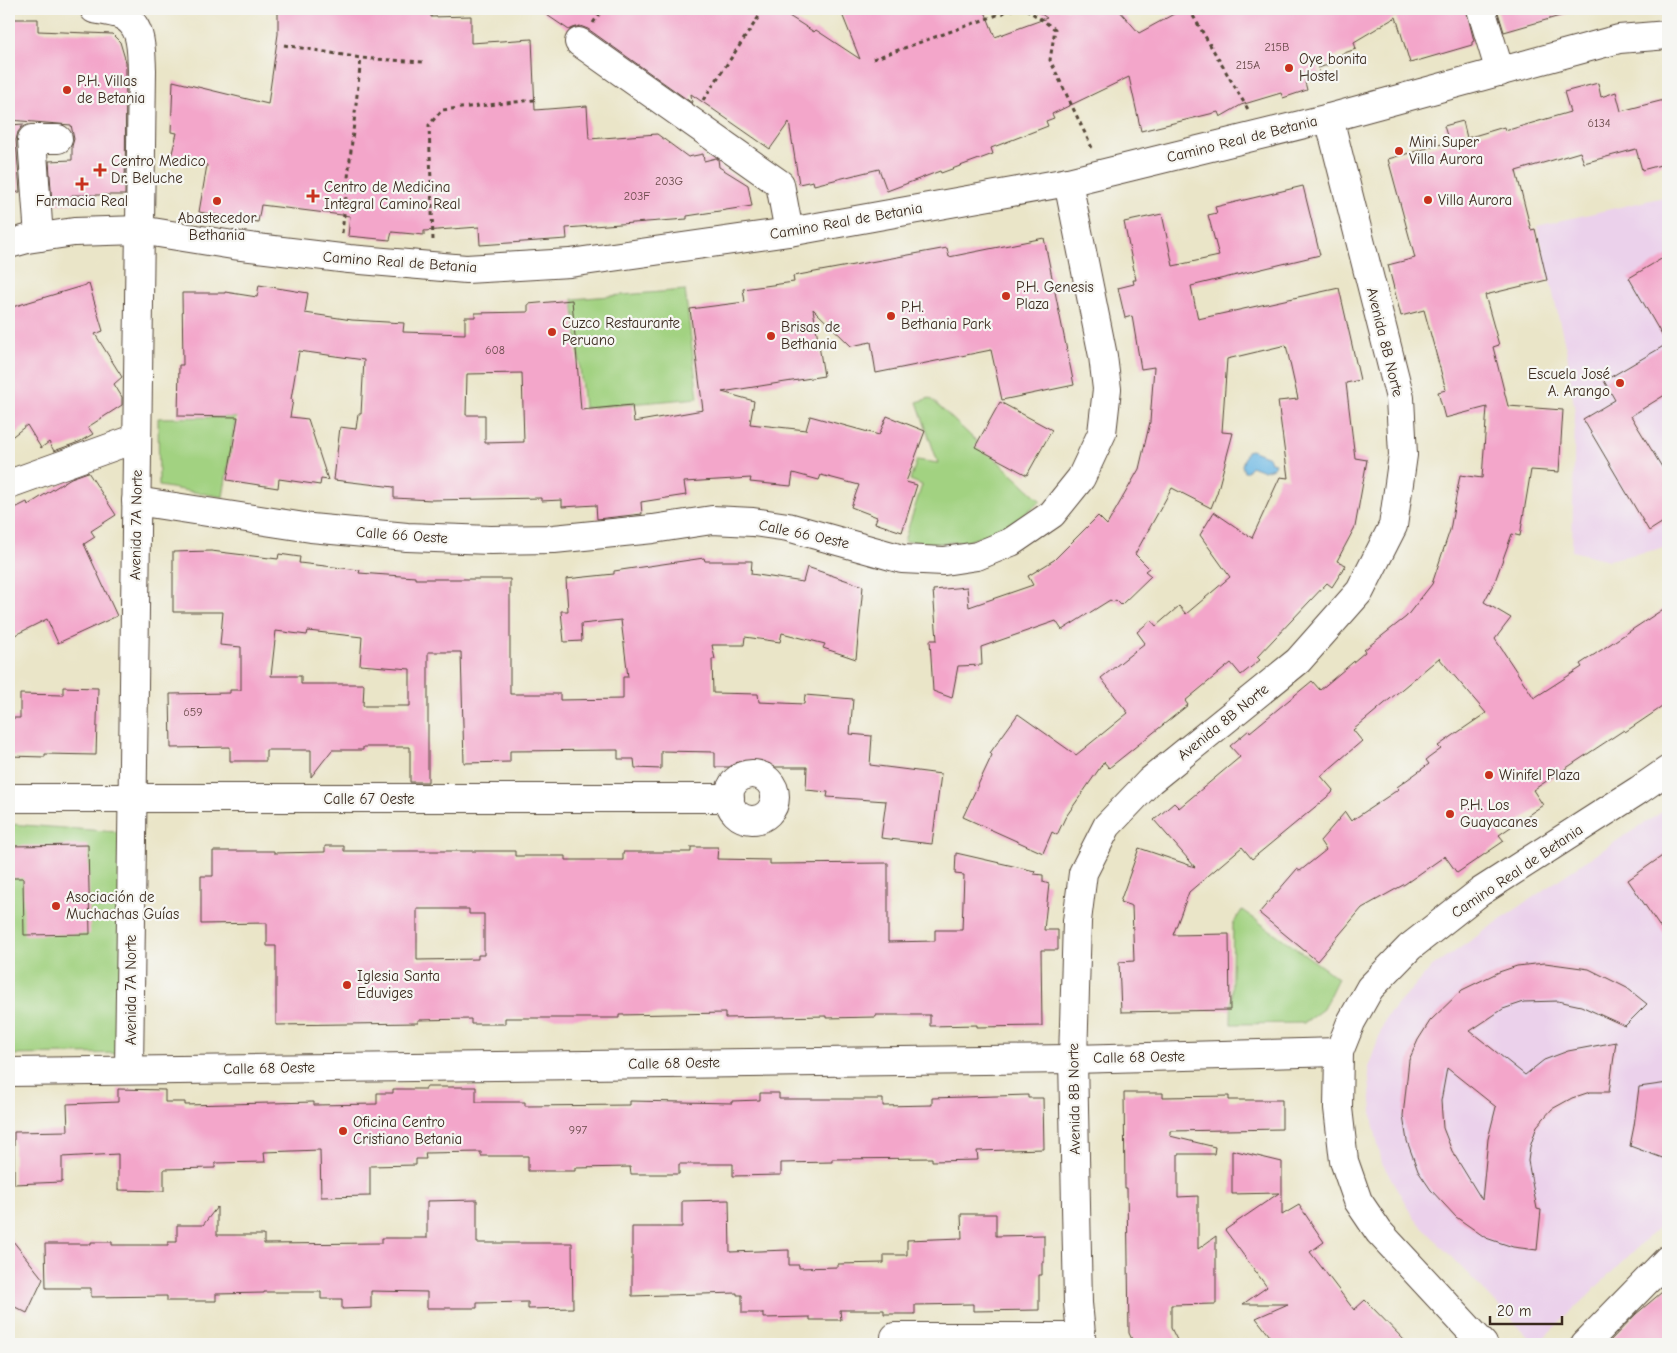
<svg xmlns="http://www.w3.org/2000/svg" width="1677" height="1353" font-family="'Comic Neue',sans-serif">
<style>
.built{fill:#ebd1eb}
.green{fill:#a2d281;stroke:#6e7e50}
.water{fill:#6bb7e4;stroke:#537081}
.building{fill:#f3a6ca;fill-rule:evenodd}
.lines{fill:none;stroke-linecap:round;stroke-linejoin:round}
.minor-casing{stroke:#554638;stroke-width:30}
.path{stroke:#554638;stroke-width:3;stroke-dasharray:4 4;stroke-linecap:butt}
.minor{stroke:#fff;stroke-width:28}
.poi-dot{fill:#c8321e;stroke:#f6f6f2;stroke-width:2}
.labels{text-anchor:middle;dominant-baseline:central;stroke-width:4.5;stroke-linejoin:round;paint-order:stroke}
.number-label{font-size:12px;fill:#694949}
.poi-label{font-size:15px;fill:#3b2a1e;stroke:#f6f6f2;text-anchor:start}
.street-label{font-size:15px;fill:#3b2a1e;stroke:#f6f6f2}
</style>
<rect width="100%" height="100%" fill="#f6f6f2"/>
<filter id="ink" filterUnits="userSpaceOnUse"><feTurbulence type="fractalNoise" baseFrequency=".02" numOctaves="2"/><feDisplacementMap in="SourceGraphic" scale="10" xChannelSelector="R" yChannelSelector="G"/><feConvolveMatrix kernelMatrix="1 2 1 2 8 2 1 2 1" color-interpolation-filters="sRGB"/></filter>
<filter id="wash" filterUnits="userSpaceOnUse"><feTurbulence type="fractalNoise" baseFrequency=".0096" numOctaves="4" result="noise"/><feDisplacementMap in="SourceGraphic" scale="20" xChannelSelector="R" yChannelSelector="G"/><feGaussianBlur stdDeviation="1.12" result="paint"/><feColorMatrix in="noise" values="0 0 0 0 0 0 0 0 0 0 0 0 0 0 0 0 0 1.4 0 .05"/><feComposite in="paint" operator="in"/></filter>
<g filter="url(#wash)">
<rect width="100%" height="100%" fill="#eae5c8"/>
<g class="built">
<polygon points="1668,196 1668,547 1608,560 1572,551 1575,413 1567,353 1537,226"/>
<polygon points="1668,808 1668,1218 1537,1344 1535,1344 1414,1218 1382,1163 1373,1122 1368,1068 1386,1017 1431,968 1587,860"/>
</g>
<g class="green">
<polygon points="685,290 698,398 584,408 573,299"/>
<polygon points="930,398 1041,501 1006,528 968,541 931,544 904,541 922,485 910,480 917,460 938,463 917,402"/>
<polygon points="236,417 223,497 159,486 158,418"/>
<polygon points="9,824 132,833 130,1053 9,1055"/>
<polygon points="1242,910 1338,978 1323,1009 1304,1023 1231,1024 1233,924"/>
</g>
<polygon class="water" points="1251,450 1269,457 1271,462 1275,463 1273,468 1264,471 1251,466 1246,472 1244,472 1242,465 1247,451"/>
<g id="blocks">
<g class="building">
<polygon points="278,9 431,9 431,17 471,16 471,43 532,39 535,110 587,106 589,139 657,134 688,157 703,154 704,161 716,158 718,159 719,167 748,185 752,206 687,216 687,219 566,228 567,239 480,245 479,227 424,231 424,235 392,232 390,240 348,236 350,216 261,205 258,222 199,212 207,165 171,157 177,133 171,132 173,81 268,104 278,34"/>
<polygon points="538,9 778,9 814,32 816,30 860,59 840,9 984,9 995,37 1047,18 1034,9 1118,9 1139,33 1183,9 1466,9 1474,41 1472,42 1472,45 1410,63 1396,17 1354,42 1356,49 1330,58 1331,64 1318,68 1321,77 1305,82 1307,90 1283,98 1281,93 1241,105 1220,117 1218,112 1141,131 1129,77 1052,114 1054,118 1046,121 1048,126 991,148 993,154 941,173 940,171 887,191 879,169 814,185 813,181 799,184 789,122 770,149 691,94 692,103 588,29 580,26 573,28 569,30"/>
<polygon points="1497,9 1566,9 1567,14 1504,32"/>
<polygon points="9,19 38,19 38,31 112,34 120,42 126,62 125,195 72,195 72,204 52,204 49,161 72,160 72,146 74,139 71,125 9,120"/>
<polygon points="1598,83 1601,97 1616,92 1621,111 1668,99 1668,163 1642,170 1636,149 1584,163 1580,152 1516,171 1531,230 1535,229 1547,280 1485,295 1499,345 1493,347 1508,406 1563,410 1559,472 1531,470 1520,536 1512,534 1495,581 1484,602 1511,618 1495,639 1534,698 1582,667 1580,664 1668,606 1668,703 1625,732 1624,730 1533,790 1543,805 1499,835 1504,841 1457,873 1445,856 1405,884 1362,908 1317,961 1259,913 1297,869 1300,871 1326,850 1320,841 1345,812 1351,821 1399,789 1397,787 1429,764 1426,760 1441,749 1438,746 1486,713 1439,658 1353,730 1362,741 1321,776 1333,790 1332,793 1252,859 1242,847 1189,892 1173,935 1229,934 1230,1010 1121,1012 1119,962 1134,961 1132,906 1120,902 1139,848 1195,867 1154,820 1174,803 1179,808 1240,757 1230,746 1249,730 1250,732 1312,681 1320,690 1365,652 1364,650 1406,617 1432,584 1450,530 1460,475 1482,478 1487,407 1445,418 1438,392 1446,390 1424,310 1401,316 1388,265 1415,258 1388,159 1449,142 1444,126 1463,121 1467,138 1504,127 1505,131 1570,112 1564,92"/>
<polygon points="24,124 18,132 16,140 20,192 9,193 9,125"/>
<polygon points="1303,186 1320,255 1191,286 1198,319 1339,288 1360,380 1346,383 1355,458 1367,460 1355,527 1337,561 1346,565 1332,587 1327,583 1257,657 1260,660 1241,675 1231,663 1185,701 1188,705 1109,768 1104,762 1065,818 1057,835 1052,832 1043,853 963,817 992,755 990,753 1018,714 1076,755 1128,713 1101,678 1145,643 1137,632 1151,620 1156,626 1179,606 1186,614 1230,577 1200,535 1214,512 1252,538 1280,477 1288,478 1278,401 1298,399 1286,345 1227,359 1222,432 1233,433 1217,493 1211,508 1172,488 1135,554 1149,568 1145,571 1151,576 1121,605 1116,600 1113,602 1110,600 1062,630 1056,621 981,647 982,665 958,666 952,698 933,691 930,640 937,640 933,590 967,587 969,607 1033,585 1028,576 1054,560 1098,516 1107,525 1139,469 1150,422 1154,367 1141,369 1132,316 1125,318 1118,288 1134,284 1133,280 1136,280 1124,222 1162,214 1173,266 1219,256 1208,215 1217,213 1215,207"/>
<path d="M1044,238L1074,385L1002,400L991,350L876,373L871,342L851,346L813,309L824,376L722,392L754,401L750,424L806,430L810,416L879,435L887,416L925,431L906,482L917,485L902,532L875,523L877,517L851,507L859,485L821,475L819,480L793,473L791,486L750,482L751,478L684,482L686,495L641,502L642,514L597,519L596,505L562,507V500L541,501V498L432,500L394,498V487L334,480L340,427L356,429L358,414H361L364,360L299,351L291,399L293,400L290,417L308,419L328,480L321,479L320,485L279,479L278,488L227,480L238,417L178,416L179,365H183L182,293H225V292L257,297L259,285L308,293L305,313L352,320L404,323L403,332L465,334V317H475V313L528,312V304L572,300L581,410L632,405L634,422L703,410L690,309L745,302L743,289L794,282L793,276L947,248L949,257ZM522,373L524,442L485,443V415H466L467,374Z"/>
<polygon points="1668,255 1668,393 1631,416 1668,477 1668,519 1649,531 1583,419 1615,400 1604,381 1667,344 1629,278"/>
<polygon points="89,284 103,331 95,334 122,377 114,384 122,397 122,405 88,427 93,434 79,442 54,451 49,442 41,448 27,425 9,439 9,308"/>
<polygon points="1000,402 1052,430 1027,475 975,447"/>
<polygon points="88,472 116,515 91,531 95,537 84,544 117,616 58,643 47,619 9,638 9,511 27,502 28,505 71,478"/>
<path d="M211,551L278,559L279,554L300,557L299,563L360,570L359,573L415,577V579H510V694H560V700L623,699V677H628L621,620L581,624L582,641L564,642L561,611H568L566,579L614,574V571L704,558L705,561H752L751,574L803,582L807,567L863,586L856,659L823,648L825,644L782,633L780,642L745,637L744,645H712L715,659H712L713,693L758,694L759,702L804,704L805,695L853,699L850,734L872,736L870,765L941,774L932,844L881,838L886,801L827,797L828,792L806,790L807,767H715V752L661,751V769L635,768L634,759H618V750L510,751V762L464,763L461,652H428V782H410V747H363V750H332L311,777V750H266V761H230V747L171,748L170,694L230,693V690H241V647L220,645L223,612H173V552ZM276,631L307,635L308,631L362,637L360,665L410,669V706H363L364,684H301V676H271Z"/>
<polygon points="63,687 98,688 96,755 45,754 45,757 9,756 9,718 20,718 20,694 63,695"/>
<polygon points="88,845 90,934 24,935 23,878 10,878 9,846"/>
<path d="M325,846H344V851H515V856H566V860H623V852H691V847H718L717,859L770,860V864L888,863V942L935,941V930H962L964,875L955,874L956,853L1035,871L1034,874L1043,875V882L1049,884L1044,930H1058V950H1041L1042,1026L977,1027V1025L930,1026V1015H876V1017L826,1018V1016L725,1018V1013L619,1015V1018H505V1024H471V1019L418,1020V1023L276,1025V946H267V923L201,924V876H213V851H274V853L325,852ZM417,909H469V914H484V955H478V959L417,960Z"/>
<polygon points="1668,852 1668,939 1628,880"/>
<path d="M1545,963L1589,969L1627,988L1647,1004L1625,1026L1581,1006L1558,1001L1524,1002L1503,1009L1470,1031L1525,1075L1544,1060L1568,1051L1616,1042L1609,1092H1590L1572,1098L1552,1109L1537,1126L1530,1147L1528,1161L1537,1209L1541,1210L1537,1250L1513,1247L1486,1238L1456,1217L1431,1190L1418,1171L1407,1141L1403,1116L1409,1060L1418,1040L1430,1021L1462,990L1499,972L1517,966ZM1447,1068L1496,1107L1488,1139L1482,1200L1452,1151L1443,1128L1441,1101Z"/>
<polygon points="1668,1083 1668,1160 1630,1146 1634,1126 1639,1087"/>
<polygon points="426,1087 476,1087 476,1102 525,1102 525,1106 630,1105 630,1101 732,1103 732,1101 760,1100 760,1093 779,1093 779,1099 883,1099 883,1106 932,1105 932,1098 1028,1095 1028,1098 1043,1098 1044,1149 977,1151 978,1160 932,1161 932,1158 832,1159 832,1162 781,1163 781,1175 733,1176 733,1164 679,1164 679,1174 631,1174 630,1167 575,1168 575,1171 528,1171 528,1156 481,1156 481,1152 425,1153 426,1159 416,1159 416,1165 370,1166 370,1196 321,1197 320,1150 264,1152 265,1162 215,1163 215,1168 164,1169 164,1191 118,1190 118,1154 62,1157 62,1182 14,1184 14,1132 68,1131 67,1104 118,1102 118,1089 165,1090 165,1102 185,1102 185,1105 314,1102 314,1105 377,1104 377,1093 393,1093 393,1089 426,1089"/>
<polygon points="1124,1093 1163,1093 1163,1097 1229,1096 1229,1100 1282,1100 1282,1129 1170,1131 1170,1136 1215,1147 1214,1154 1178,1154 1178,1197 1198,1196 1198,1249 1216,1236 1216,1304 1171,1305 1171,1328 1179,1344 1134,1344 1129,1333 1127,1188 1125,1188"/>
<polygon points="1232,1150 1282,1162 1282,1215 1299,1205 1324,1242 1310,1252 1354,1310 1365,1300 1408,1344 1276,1344 1256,1318 1288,1304 1243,1304 1267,1287 1225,1230 1279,1193 1232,1194"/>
<polygon points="477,1200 477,1243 572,1243 573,1308 528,1309 528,1302 477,1303 477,1308 427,1308 427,1292 371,1291 371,1308 342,1309 342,1299 321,1299 321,1292 264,1292 264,1293 216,1294 216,1301 167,1301 167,1296 91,1297 91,1288 46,1288 45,1244 91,1244 91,1242 112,1242 112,1245 168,1245 168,1242 177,1242 177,1225 203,1225 217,1207 217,1235 264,1235 264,1244 382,1243 382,1238 427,1238 427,1201"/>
<polygon points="729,1200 730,1252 789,1250 789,1265 799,1265 799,1268 838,1267 838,1264 884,1263 884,1255 907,1255 907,1240 962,1238 961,1214 996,1214 996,1236 1044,1235 1044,1263 1042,1263 1042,1275 1039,1275 1039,1310 973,1311 973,1304 915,1305 915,1314 884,1314 884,1310 840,1310 841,1320 810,1320 810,1317 763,1318 763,1313 742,1313 742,1295 737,1295 737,1293 632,1296 632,1227 682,1227 682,1201"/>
<polygon points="9,1236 43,1279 27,1313 9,1304"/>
<polygon points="1668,1287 1668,1344 1607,1344 1636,1314"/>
</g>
</g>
</g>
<g filter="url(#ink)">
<use href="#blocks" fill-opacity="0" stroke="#554638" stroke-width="1"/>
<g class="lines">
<g class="minor-casing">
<g id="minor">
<path d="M94,9C103,11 113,12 121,15C143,24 141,51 142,70L129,1070"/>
<polyline points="1481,9 1500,72"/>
<polyline points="579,42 780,184 789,232"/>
<polyline points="39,237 32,139 58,139"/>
<polyline points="9,244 27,239 74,232 140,230 233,245 349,259 466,269 570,263 789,232 1068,182 1329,118 1619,39 1668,35"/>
<polyline points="9,484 137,438"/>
<polyline points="136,501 311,528 407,537 491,540 554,539 653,529 712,520 753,522 788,527 902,559 944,561 977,556 1011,542 1052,514 1081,478 1102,433 1107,389 1103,356 1068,182"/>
<circle cx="752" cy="797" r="23"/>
<polyline points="9,798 730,798"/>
<polyline points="9,1072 1073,1059 1339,1052"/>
<polyline points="895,1337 1080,1337"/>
<polyline points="1082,1344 1078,1303 1073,1059 1077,921 1083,873 1107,826 1150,781 1298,661 1360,591 1393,526 1403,455 1400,398 1329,118"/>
<polyline points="1483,1344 1379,1232 1358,1201 1344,1161 1338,1108 1339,1052 1351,1022 1370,988 1410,947 1480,892 1639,790 1668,770"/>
<polyline points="1585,1344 1668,1259"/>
</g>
</g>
<g class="path">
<polyline points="1026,9 1055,29 1050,60 1093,150"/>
<polyline points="1189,9 1249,111"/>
<polyline points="1605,9 1606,11"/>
<polyline points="593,23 603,9"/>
<polyline points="284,45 361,58 423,62"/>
<polyline points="873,59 1014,9"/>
<polyline points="703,100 764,9"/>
<polyline points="342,233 361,58"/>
<polyline points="433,240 429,125 442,110 534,100"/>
</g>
<use href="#minor" class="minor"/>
</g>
</g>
<g class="poi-dot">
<circle cx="1289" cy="68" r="5"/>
<circle cx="67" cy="90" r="5"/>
<circle cx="1399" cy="151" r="5"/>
<path d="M97.5 162.5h5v5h5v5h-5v5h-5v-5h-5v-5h5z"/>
<path d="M79.5 176.5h5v5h5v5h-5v5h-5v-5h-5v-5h5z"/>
<path d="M310.5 188.5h5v5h5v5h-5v5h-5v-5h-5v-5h5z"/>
<circle cx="1428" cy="200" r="5"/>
<circle cx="217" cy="201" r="5"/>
<circle cx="1006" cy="296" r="5"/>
<circle cx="891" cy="316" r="5"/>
<circle cx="552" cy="332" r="5"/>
<circle cx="771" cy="336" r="5"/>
<circle cx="1620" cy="383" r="5"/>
<circle cx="1489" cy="775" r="5"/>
<circle cx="1450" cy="814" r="5"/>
<circle cx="56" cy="906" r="5"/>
<circle cx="347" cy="985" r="5"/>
<circle cx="343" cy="1131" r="5"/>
</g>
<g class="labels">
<g class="number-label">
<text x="1277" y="47">215B</text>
<text x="1248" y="65">215A</text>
<text x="1599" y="123">6134</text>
<text x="669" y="181">203G</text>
<text x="637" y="196">203F</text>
<text x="495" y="350">608</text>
<text x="193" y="712">659</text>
<text x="578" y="1130">997</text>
</g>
<g class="poi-label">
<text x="1299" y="59">Oye bonita<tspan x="1299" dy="17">Hostel</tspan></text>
<text x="77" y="81">P.H. Villas<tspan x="77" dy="17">de Betania</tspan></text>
<text x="1409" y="142">Mini Super<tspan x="1409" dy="17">Villa Aurora</tspan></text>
<text x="111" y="161">Centro Medico<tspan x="111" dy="17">Dr. Beluche</tspan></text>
<text x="324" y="187">Centro de Medicina<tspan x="324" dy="17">Integral Camino Real</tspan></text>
<text x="1438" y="200">Villa Aurora</text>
<text x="82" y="201" text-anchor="middle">Farmacia Real</text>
<text x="217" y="218" text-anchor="middle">Abastecedor<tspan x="217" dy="17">Bethania</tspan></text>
<text x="1016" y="287">P.H. Genesis<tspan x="1016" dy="17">Plaza</tspan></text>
<text x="901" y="307">P.H.<tspan x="901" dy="17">Bethania Park</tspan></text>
<text x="562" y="323">Cuzco Restaurante<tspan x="562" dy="17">Peruano</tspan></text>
<text x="781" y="327">Brisas de<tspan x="781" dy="17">Bethania</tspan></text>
<text x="1610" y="374" text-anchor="end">Escuela José<tspan x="1610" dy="17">A. Arango</tspan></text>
<text x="1499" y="775">Winifel Plaza</text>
<text x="1460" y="805">P.H. Los<tspan x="1460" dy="17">Guayacanes</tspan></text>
<text x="66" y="897">Asociación de<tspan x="66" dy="17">Muchachas Guías</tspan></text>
<text x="357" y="976">Iglesia Santa<tspan x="357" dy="17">Eduviges</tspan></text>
<text x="353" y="1122">Oficina Centro<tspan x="353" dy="17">Cristiano Betania</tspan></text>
</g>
<g class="street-label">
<text transform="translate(1242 139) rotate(-14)">Camino Real de Betania</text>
<text transform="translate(846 221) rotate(-10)">Camino Real de Betania</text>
<text transform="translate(400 262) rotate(4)">Camino Real de Betania</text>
<text transform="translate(1385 342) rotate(76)">Avenida 8B Norte</text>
<text transform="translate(136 525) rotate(-89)">Avenida 7A Norte</text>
<text transform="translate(804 534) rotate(12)">Calle 66 Oeste</text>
<text transform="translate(402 535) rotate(4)">Calle 66 Oeste</text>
<text transform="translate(1223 722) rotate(-39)">Avenida 8B Norte</text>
<text x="369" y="799">Calle 67 Oeste</text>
<text transform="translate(1517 871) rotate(-34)">Camino Real de Betania</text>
<text transform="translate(131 990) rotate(-90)">Avenida 7A Norte</text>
<text transform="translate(1139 1057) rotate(-1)">Calle 68 Oeste</text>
<text transform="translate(674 1063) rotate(-1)">Calle 68 Oeste</text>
<text transform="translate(269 1068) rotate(-1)">Calle 68 Oeste</text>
<text transform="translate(1074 1099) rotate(-91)">Avenida 8B Norte</text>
</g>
</g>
<rect width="1677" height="1353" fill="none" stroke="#f6f6f2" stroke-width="30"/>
<path d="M1490 1316v8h72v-8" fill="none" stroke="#3b2a1e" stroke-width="2.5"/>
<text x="1497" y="1316" font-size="15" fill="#3b2a1e" stroke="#f6f6f2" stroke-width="4" paint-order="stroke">20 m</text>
</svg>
